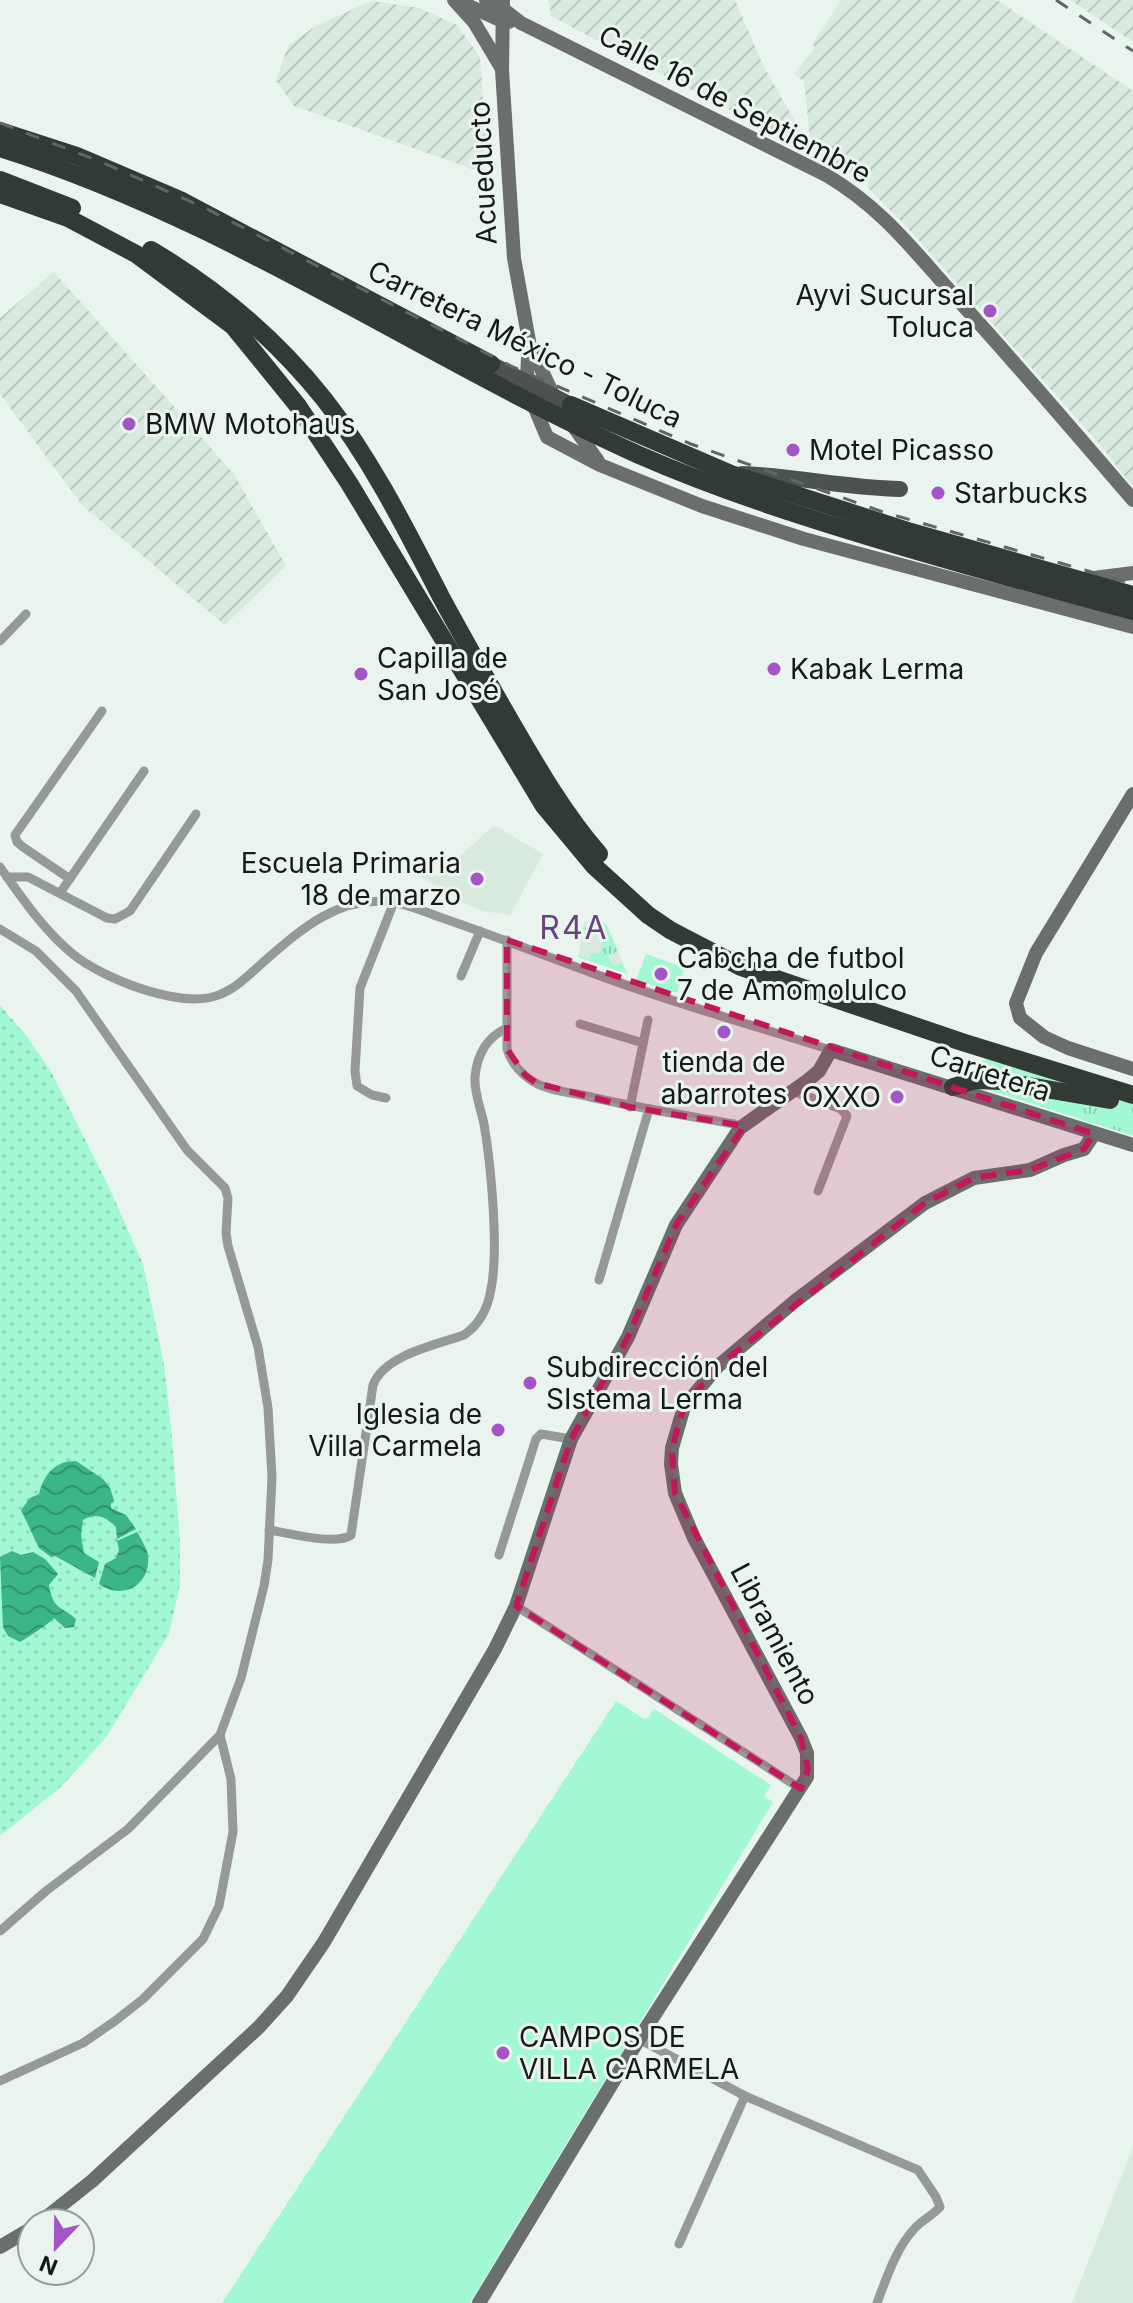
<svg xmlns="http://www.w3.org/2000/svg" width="1133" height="2303" font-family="Inter,sans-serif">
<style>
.built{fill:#d8e9e0}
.industrial{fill:url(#industrial-furrows)}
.grass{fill:url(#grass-dots)}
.park{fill:url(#park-tufts)}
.garden{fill:#a2f8d2}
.water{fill:url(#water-waves)}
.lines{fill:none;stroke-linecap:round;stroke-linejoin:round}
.street{stroke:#959997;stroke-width:9}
.secondary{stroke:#6a6f6d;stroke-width:14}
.primary{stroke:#4c524f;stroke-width:16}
.highway{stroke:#323a36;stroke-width:18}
.rail{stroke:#616663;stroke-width:3;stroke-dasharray:14 14;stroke-linecap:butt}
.marked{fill:#c2185b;fill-opacity:0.2;stroke:#c2185b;stroke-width:6;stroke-dasharray:16 10;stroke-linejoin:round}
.poi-dot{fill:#a354c5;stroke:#eaf4ef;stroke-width:3}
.labels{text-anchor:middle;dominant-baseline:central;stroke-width:6;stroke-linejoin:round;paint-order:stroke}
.street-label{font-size:28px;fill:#161917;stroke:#eaf4ef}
.poi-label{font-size:28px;fill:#161917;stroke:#eaf4ef;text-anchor:start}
.quarter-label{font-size:32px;letter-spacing:2px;fill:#69427b;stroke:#eaf4ef}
</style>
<defs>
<pattern id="industrial-furrows" width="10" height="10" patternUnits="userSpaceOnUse" patternTransform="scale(2)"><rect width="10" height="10" fill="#d8e9e0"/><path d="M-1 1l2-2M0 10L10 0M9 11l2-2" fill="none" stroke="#b9c7bf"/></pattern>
<pattern id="grass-dots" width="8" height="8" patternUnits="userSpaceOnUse" patternTransform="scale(2)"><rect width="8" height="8" fill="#a2f8d2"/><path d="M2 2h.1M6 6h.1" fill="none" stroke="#8bd4b4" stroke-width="1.8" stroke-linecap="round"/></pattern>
<pattern id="park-tufts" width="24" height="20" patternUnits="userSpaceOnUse" patternTransform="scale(2)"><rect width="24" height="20" fill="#a2f8d2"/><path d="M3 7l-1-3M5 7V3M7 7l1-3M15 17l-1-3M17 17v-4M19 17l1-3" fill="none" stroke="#8bd4b4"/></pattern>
<pattern id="water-waves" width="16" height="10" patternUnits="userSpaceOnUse" patternTransform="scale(2)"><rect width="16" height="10" fill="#3cb588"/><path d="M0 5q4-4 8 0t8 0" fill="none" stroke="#31926e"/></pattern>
</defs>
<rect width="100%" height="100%" fill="#eaf4ef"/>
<g class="built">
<polygon points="494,825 543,854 510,915 482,911 462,902 414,873 418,867 438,876"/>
<polygon points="584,921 606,924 628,974 578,957"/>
<polygon points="1133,2147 1133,2303 1072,2303"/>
</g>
<g class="industrial">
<polygon points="549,0 735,0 763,65 811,150 804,81 794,74 815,47 812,44 841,0 997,0 1133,91 1133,487 1102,447 905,225 867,187 867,182 551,16"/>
<polygon points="1070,0 1133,0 1133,42"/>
<polygon points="371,1 419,8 457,25 480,57 485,126 484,173 294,106 276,81 288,45 316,26"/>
<polygon points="54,272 234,474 286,566 225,625 82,505 0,394 0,318"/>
</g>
<polygon class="grass" points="0,1005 28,1038 50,1070 108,1185 143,1264 164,1364 172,1437 180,1543 180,1585 169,1634 107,1736 62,1786 0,1836"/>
<g class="park">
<polygon points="594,922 606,924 618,951 608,956 613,966 621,963 628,974 578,957 578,955 590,959 592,953 600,954 603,937 582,932 583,927 592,929"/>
<polygon points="992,1057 1133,1097 1133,1136 986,1089 979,1074 982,1061"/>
</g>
<g class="garden">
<polygon points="646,954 685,968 677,993 636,980"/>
<polygon points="616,1701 646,1720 654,1709 771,1785 764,1796 773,1802 470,2303 222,2303"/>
</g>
<g class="water">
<path d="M76,1461L103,1479L110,1488L114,1500V1502L111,1503V1508L126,1515L136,1529L117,1539L116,1527C106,1517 96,1512 83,1520L81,1535L84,1553L99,1562L95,1578L55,1556L51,1557L39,1548L21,1510L30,1498L39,1494C44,1474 55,1461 76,1461Z"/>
<path d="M137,1532C141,1539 147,1548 148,1556C151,1585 122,1601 99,1584L105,1564L116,1558L119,1550L117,1541Z"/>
<path d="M12,1551L21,1555L33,1552L45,1559L58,1574L49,1585C53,1610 60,1605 76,1619L74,1627L65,1628L54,1618C50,1623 27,1638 20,1642L8,1636L3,1627L0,1557Z"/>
</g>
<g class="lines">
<g class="street">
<polyline points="0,641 26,614"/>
<path d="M0,867C22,898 44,931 74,955C104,979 184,1011 221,994C236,988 248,976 260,965C298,932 336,896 390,902C409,904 430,914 448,920C497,937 546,956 595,974C672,1003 753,1025 831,1050"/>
<polyline points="7,877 28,877 107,918 115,919 130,911 196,814"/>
<polyline points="70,879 23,847 17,842 15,835 102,711"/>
<polyline points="60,893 144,771"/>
<polyline points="0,929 36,951 76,991 187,1150 225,1188 228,1198 226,1233 228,1246 258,1347 268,1408 272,1477 268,1560 264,1586 241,1678 220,1735 128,1829 46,1891 0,1931"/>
<path d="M507,940V1049C511,1063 522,1075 534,1082C547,1090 567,1092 582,1095C632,1107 683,1115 734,1124L740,1128"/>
<polyline points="461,976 480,931"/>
<polyline points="580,1024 643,1043"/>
<polyline points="795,1092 841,1109 847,1116 818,1191"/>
<polyline points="386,1098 372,1095 357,1086 355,1071 360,988 394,902"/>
<polyline points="630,1107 648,1020"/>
<polyline points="599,1280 649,1109"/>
<path d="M269,1530C289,1533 336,1546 351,1535L373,1385C384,1355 436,1345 464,1335C480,1324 488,1308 491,1289C499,1250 491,1165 484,1124C481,1109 474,1093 475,1077C477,1055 487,1037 507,1028"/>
<polyline points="499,1555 536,1439 541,1434 571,1439"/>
<polyline points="516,1606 801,1789"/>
<path d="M639,2039L745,2096L918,2170L936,2197L940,2207C932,2216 922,2220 915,2228C896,2248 887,2277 877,2303"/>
<polyline points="0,2081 83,2043 115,2021 143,1999 203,1939 219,1906 233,1832 231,1779 220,1735"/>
<polyline points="679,2244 745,2096"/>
</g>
<g class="secondary">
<polyline points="454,0 474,22 502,69"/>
<path d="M486,0L503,9L521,23L826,175C879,206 911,247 951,292C1013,360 1073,430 1133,500"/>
<polyline points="503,0 502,70 514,258 529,341 527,377 531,399 547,437 600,465 702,506 804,539 1133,627"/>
<polyline points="458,1 502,21 509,22"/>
<polyline points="530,345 555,399"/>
<polyline points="571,423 598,461"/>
<polyline points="1086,579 1133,573"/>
<polyline points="1133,794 1036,953 1016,1003 1020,1018 1044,1037 1068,1048 1133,1069"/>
<polyline points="39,2223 92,2181 259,2027 287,1996 324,1942 495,1649 516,1606 571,1439 628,1337 676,1225 740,1128 807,1081 819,1071 831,1050 1133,1145"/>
<polyline points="0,2247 32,2228"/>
<polyline points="479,2303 639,2039 807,1777 807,1753 801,1738 694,1538 675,1493 671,1464 672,1448 684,1407 717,1367 795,1301 925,1203 974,1178 1030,1170 1064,1155 1084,1149 1094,1134"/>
</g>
<g class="primary">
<polyline points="491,364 571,405"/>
<path d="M742,474C795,476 847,488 900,489"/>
</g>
<g class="highway">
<polyline points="0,131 77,156 180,200 491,364"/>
<path d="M0,148C227,219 423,358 639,455C726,493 816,521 907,548C982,570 1057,591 1133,611"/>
<polyline points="0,180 72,208"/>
<polyline points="0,194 68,218 136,254 233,326 298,406 349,483 544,806 594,866 648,915 670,930 741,967 962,1042 1133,1095"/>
<path d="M151,250C217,289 276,339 324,399C371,459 406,529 441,597C461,634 482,671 503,708C532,758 561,810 599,854"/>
<polyline points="571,405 731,474 911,532 1133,595"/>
<polyline points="953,1087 976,1080 1000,1081 1110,1100"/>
</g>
<g class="rail">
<polyline points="1056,0 1133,51"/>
<polyline points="0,123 99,161 205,208 513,367 691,444 883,512 1133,584"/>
</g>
</g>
<path class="marked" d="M507,940L1094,1134L1084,1149L1030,1170L974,1178L925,1203L717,1367L684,1407L672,1448L675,1493L801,1738L808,1769L801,1789L516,1606L571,1439L628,1337L676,1225L744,1126L630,1107L536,1083L525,1075L507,1049Z"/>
<g class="poi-dot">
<circle cx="990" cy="311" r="8"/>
<circle cx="129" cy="424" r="8"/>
<circle cx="793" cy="450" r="8"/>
<circle cx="938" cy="493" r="8"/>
<circle cx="774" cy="669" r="8"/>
<circle cx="361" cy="674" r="8"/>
<circle cx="477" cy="879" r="8"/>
<circle cx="661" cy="974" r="8"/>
<circle cx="724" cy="1032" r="8"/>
<circle cx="897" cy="1097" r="8"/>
<circle cx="530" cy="1383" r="8"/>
<circle cx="498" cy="1430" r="8"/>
<circle cx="503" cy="2053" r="8"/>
</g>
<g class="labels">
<g class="street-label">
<text transform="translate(735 104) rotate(28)">Calle 16 de Septiembre</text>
<text transform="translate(483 173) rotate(-93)">Acueducto</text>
<text transform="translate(525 344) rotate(26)">Carretera México - Toluca</text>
<text transform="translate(990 1073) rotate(18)">Carretera</text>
<text transform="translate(775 1634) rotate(62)">Libramiento</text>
</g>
<g class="poi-label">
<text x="974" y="295" text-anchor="end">Ayvi Sucursal<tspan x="974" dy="32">Toluca</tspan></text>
<text x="145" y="424">BMW Motohaus</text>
<text x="809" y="450">Motel Picasso</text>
<text x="954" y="493">Starbucks</text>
<text x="377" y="658">Capilla de<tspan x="377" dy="32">San José</tspan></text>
<text x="790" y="669">Kabak Lerma</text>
<text x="461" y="863" text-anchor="end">Escuela Primaria<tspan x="461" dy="32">18 de marzo</tspan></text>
<text x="677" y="958">Cabcha de futbol<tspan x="677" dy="32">7 de Amomolulco</tspan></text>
<text x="724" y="1062" text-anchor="middle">tienda de<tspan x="724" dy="32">abarrotes</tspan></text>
<text x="881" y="1097" text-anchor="end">OXXO</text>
<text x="546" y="1367">Subdirección del<tspan x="546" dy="32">SIstema Lerma</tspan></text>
<text x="482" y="1414" text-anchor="end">Iglesia de<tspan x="482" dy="32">Villa Carmela</tspan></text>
<text x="519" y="2037">CAMPOS DE<tspan x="519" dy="32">VILLA CARMELA</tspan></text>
</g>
<g class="quarter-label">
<text x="574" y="927">R4A</text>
</g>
</g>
<g transform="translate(56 2247) rotate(202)"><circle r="38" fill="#eaf4ef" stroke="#959c99" stroke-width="2"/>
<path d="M0-6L14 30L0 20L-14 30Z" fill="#a354c5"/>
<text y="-12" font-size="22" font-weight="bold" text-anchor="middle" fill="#161917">N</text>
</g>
</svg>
